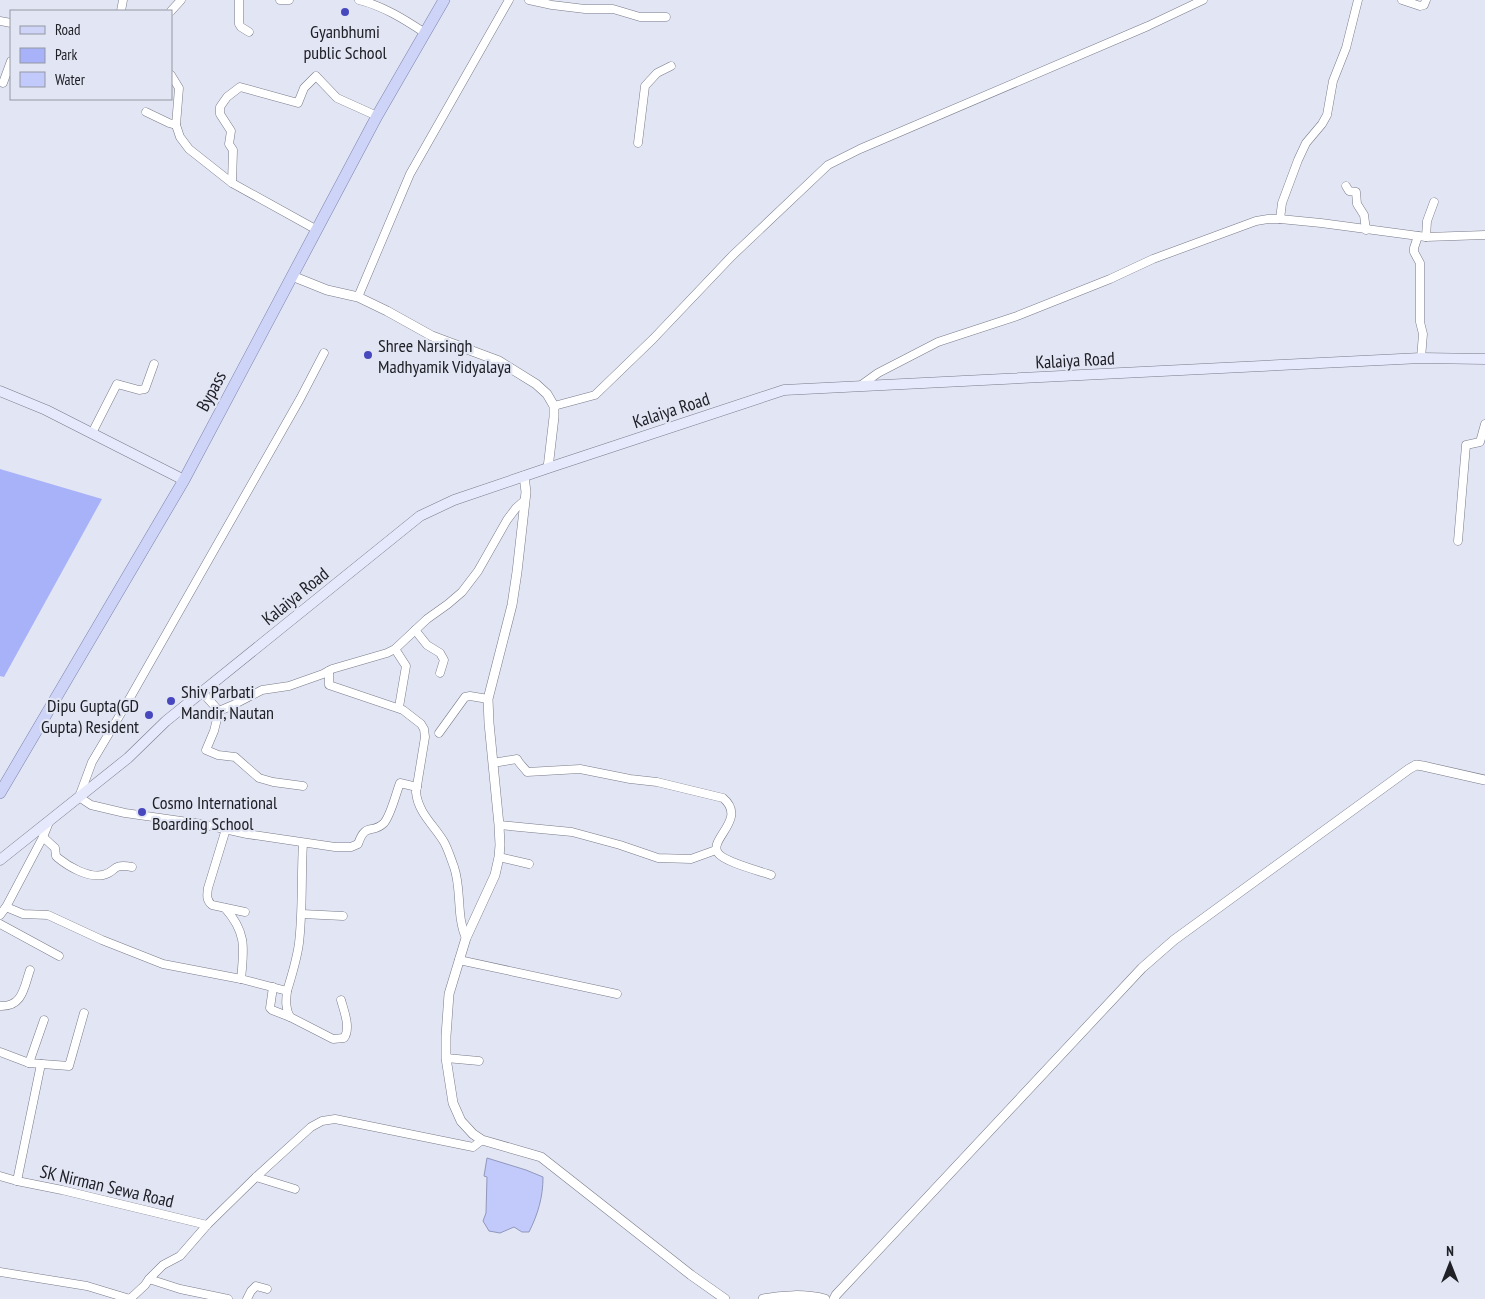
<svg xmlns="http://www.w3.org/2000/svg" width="1485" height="1299" font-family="'PT Sans Narrow',sans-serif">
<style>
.green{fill:#a8b2f8}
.water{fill:#c2cafb;stroke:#9197bb}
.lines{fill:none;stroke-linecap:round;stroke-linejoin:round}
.minor-casing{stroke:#787a88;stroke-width:9}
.tertiary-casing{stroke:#787a88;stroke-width:10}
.secondary-casing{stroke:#787a88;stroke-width:11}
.primary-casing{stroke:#7c82ac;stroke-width:12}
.minor{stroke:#fff;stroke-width:8}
.tertiary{stroke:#fff;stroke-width:9}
.secondary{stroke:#e6e9fc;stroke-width:10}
.primary{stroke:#ced4f8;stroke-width:11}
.poi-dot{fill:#4848be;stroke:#e2e5f4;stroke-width:2}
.labels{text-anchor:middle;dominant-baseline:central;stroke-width:4.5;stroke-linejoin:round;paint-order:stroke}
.poi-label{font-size:18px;fill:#202127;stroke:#e2e5f4;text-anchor:start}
.street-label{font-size:18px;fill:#202127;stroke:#e2e5f4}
</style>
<rect width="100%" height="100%" fill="#e2e5f4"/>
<polygon class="green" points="0,469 102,499 4,677 0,676"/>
<path class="water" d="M487,1158L526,1170L543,1177C543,1197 538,1214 529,1232H522L514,1227L500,1233L489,1231L483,1221L486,1213L487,1177L484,1176Z"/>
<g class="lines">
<g class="minor-casing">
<g id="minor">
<polyline points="239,0 239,24 241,27 249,32"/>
<polyline points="280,0 289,0"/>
<path d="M359,0C383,6 404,19 425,33"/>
<polyline points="529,0 552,5 585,9 613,9 640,17 666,17"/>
<polyline points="1402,0 1420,6 1424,5 1426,0"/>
<polyline points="121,11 123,0"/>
<polyline points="171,11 181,0"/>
<polyline points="0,21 11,23"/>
<polyline points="171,75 179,88 176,125 180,137 189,149 232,183 317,230"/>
<polyline points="3,83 11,61"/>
<polyline points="146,112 169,123 176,125"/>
<polyline points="638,143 645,86 657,73 671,66"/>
<polyline points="232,183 233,150 229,144 231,131 220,114 220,107 227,97 240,87 298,103 304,88 316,76 337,98 377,116"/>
<polyline points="1346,186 1349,191 1356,192 1357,204 1364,215 1366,230"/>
<polyline points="1280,219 1282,203 1298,160 1306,143 1322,124 1327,115 1333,81 1346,48 1358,0"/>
<polyline points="1418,236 1414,248 1414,252 1420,263 1420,322 1423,334 1421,358"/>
<polyline points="1426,237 1427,221 1434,202"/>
<polyline points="358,297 410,174 509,0"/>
<path d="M324,353L300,399L127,703L92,762L79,797L91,805L125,813L202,824L247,834L335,847H351L358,844C366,821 372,835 384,823C391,815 396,793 400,783L417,787"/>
<polyline points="860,386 878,373 938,342 1017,316 1110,279 1153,259 1256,221 1268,219 1280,219 1321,223 1426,237 1485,235"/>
<polyline points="554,406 595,395 653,339 732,256 828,165 860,149 1148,26 1203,0"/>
<polyline points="92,433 117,384 139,390 145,389 154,364"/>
<polyline points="1458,541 1466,445 1480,442 1485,424"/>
<polyline points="415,630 427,645 440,653 444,660 440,673"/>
<polyline points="395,649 406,666 399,707"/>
<path d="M329,671V685L403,710L421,724L424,729L425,737L416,792C418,813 434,825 444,842C448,849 451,859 454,867C462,890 456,916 466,938"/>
<polyline points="202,692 219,711 233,705 262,690 289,686 323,674 332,669 387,653 395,649 427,619 448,604 462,592 478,571 507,520 516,508 525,500"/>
<polyline points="219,711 214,731 206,750 218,755 235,757 259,778 273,782 303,786"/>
<polyline points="439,733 465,697 470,696 488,699"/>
<path d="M493,763L517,759C519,764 524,767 527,772L580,769L630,779L657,782L723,798C748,819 708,839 718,853C724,862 760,871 771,875"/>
<polyline points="499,825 572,832 620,845 658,858 691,859 716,850"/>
<path d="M226,829L208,888C207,895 206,900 212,905L245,912"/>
<path d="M43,837L55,848L56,856L58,858C69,867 88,878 103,875C117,872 111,863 132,867"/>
<polyline points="499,857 529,864"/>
<polyline points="6,907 43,837 49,822"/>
<path d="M225,908C247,933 244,948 241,979"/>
<polyline points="302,914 343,916"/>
<path d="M0,915L6,907L23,914L48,915L102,940L163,964L241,979L287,991C286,1000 285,1008 290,1017L333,1039L344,1038C351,1028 344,1011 341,1000"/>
<polyline points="0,924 59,956"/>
<polyline points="459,960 617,994"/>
<polyline points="273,987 270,1008 272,1010 290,1017"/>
<path d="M287,991C292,975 297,959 299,943C303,909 301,876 303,843"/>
<path d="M0,1006C23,1007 24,987 30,970"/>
<polyline points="0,1052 29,1063 44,1020"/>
<polyline points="446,1058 479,1061"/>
<polyline points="29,1063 69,1066 84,1013"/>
<polyline points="0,1176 17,1181 62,1190 207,1225"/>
<polyline points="256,1177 295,1189"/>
<polyline points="17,1181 41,1064"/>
<polyline points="0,1272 87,1286 130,1299 145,1285 149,1279 163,1265 180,1256 207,1225 256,1177 311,1127 322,1121 335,1119 473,1147 482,1140"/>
<polyline points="149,1279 180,1289 228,1299"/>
<polyline points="247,1299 251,1291 256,1286 267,1289"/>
</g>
</g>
<g class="tertiary-casing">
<g id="tertiary">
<polyline points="292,276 327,290 358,297 387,311 432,336 499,361 536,384 547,394 554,406 554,417 548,468"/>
<polyline points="524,476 526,492 517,572 512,605 488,699 489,723 499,825 500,845 499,857 495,875 466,938 449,994 446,1036 446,1058 453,1103 461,1121 473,1134 482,1140 541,1157 691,1275 725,1299"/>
<path d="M763,1299C782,1295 806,1294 825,1299"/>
<polyline points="834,1299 836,1295 1142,968 1174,940 1409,769 1416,765 1423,766 1485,780"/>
</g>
</g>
<g class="secondary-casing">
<g id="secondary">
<polyline points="0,391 46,410 184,480"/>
<polyline points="0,860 128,758 166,721 420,516 454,500 548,468 784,390 1421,358 1485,359"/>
</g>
</g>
<g class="primary-casing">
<polyline id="primary" points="0,793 184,480 377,116 444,0"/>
</g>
<use href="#minor" class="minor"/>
<use href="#tertiary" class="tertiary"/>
<use href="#secondary" class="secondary"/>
<use href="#primary" class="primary"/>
</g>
<g class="poi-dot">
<circle cx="345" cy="12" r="5"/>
<circle cx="368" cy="355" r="5"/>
<circle cx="171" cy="701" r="5"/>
<circle cx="149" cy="715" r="5"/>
<circle cx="142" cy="812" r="5"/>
</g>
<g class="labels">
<g class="poi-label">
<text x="345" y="31" text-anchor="middle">Gyanbhumi<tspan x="345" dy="21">public School</tspan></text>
<text x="378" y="345">Shree Narsingh<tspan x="378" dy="21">Madhyamik Vidyalaya</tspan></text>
<text x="181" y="691">Shiv Parbati<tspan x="181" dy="21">Mandir, Nautan</tspan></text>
<text x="139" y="705" text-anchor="end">Dipu Gupta(GD<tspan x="139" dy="21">Gupta) Resident</tspan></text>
<text x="152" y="802">Cosmo International<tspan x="152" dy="21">Boarding School</tspan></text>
</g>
<g class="street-label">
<text transform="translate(1075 360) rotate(-3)">Kalaiya Road</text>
<text transform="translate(211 391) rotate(-62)">Bypass</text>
<text transform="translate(671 410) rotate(-18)">Kalaiya Road</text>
<text transform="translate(295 596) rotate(-39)">Kalaiya Road</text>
<text transform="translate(107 1186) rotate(13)">SK Nirman Sewa Road</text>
</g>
</g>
<rect x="10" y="10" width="162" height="90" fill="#e2e5f4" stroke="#9497a2"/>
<rect x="20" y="26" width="25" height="8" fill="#ced4f8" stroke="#9497a2"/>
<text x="55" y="35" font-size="15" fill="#202127">Road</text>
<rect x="20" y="48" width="25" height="15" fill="#a8b2f8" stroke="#9497a2"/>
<text x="55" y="60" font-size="15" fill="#202127">Park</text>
<rect x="20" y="72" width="25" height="15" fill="#c2cafb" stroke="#9497a2"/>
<text x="55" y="85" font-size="15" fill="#202127">Water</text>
<g transform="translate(1450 1264)" stroke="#e2e5f4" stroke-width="4" paint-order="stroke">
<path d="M0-4L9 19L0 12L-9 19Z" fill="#202127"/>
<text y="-8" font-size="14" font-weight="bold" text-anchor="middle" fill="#202127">N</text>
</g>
</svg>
